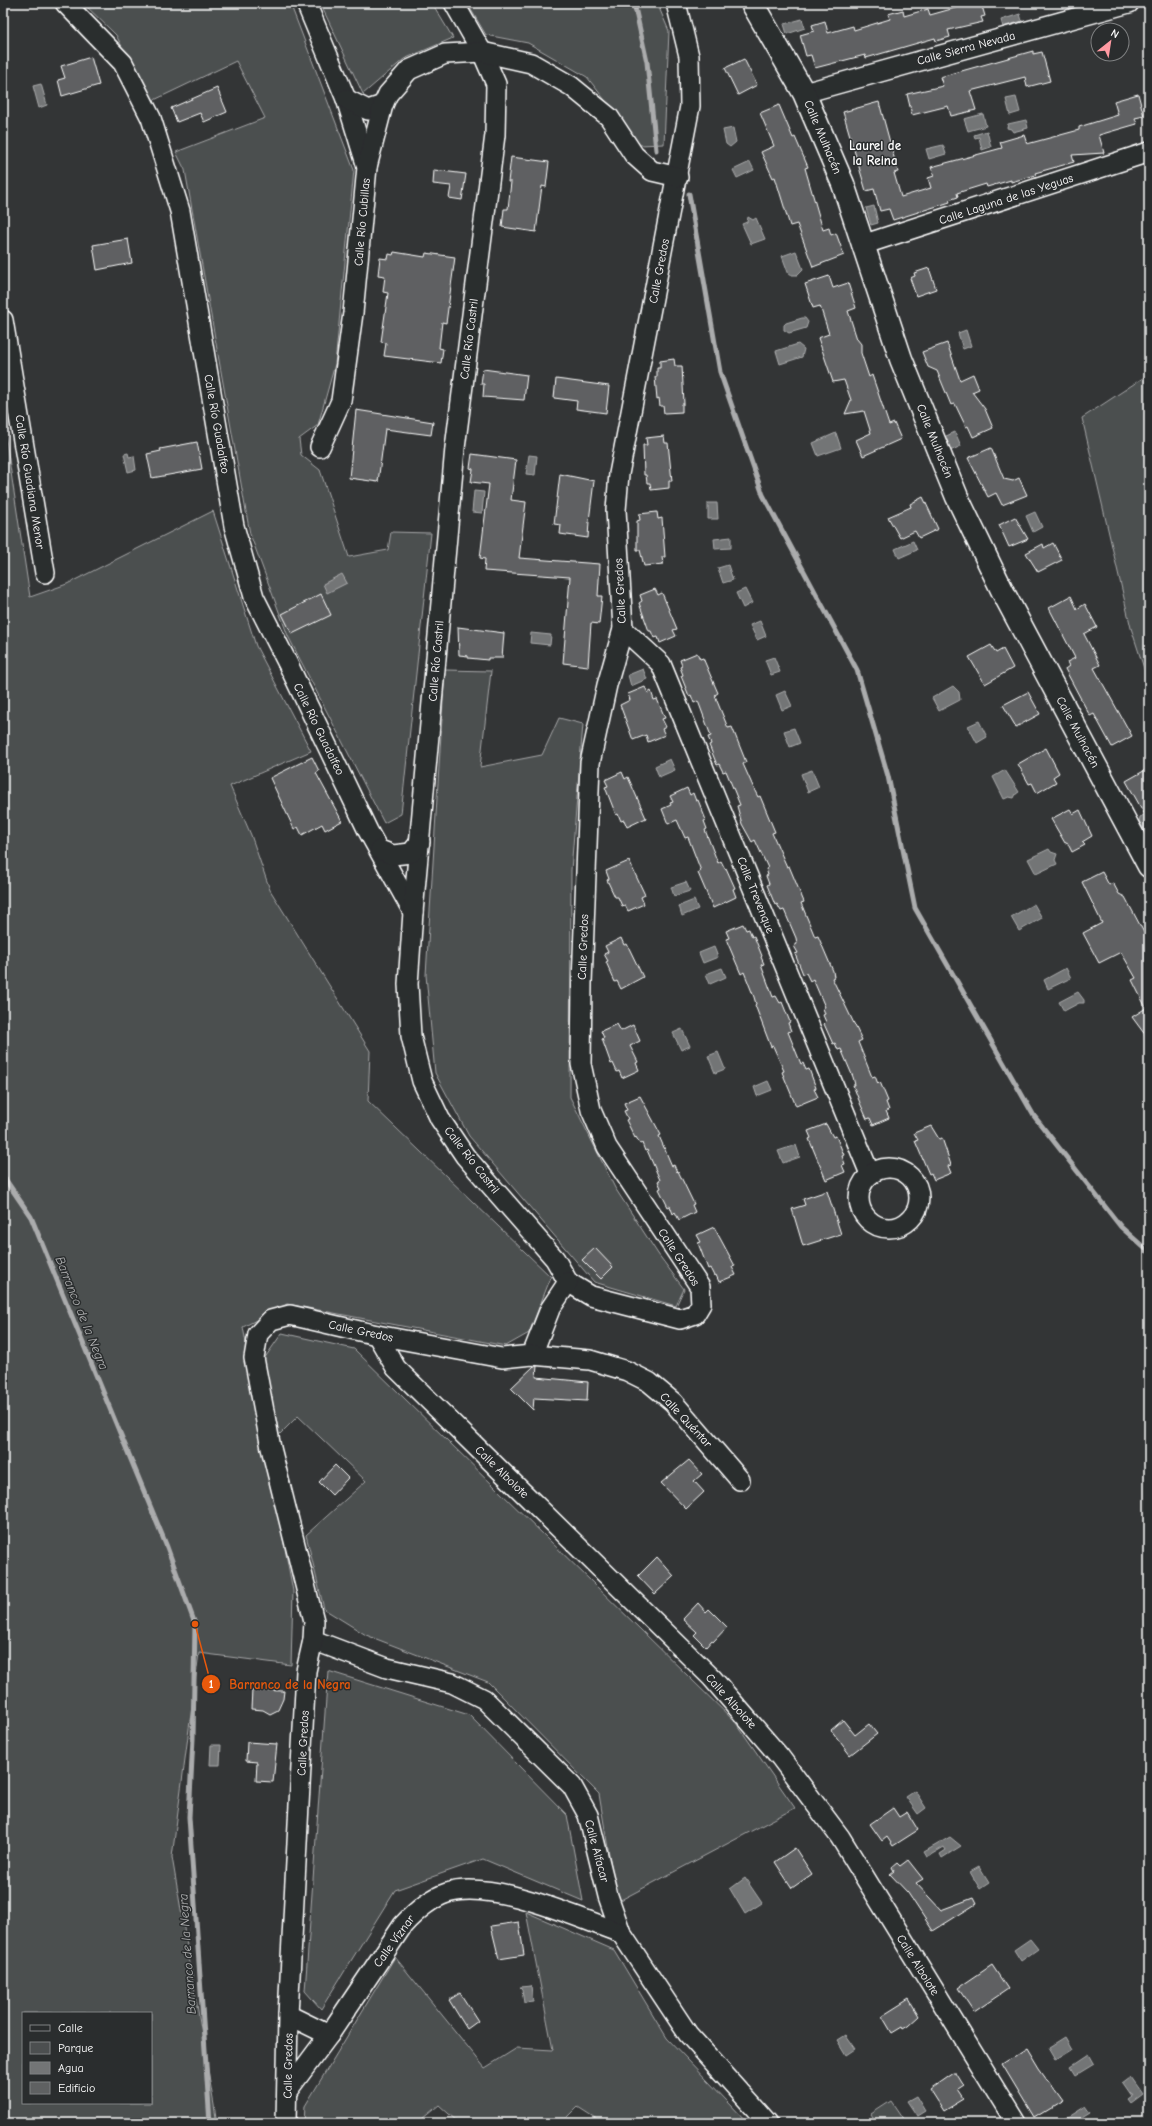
<svg xmlns="http://www.w3.org/2000/svg" width="1152" height="2126" font-family="'Comic Neue',sans-serif">
<style>
.green{fill:#4c4f50;stroke:#a6a7a8;fill-rule:evenodd}
.water{fill:#737576;stroke:#abacad}
.lines{fill:none;stroke-linecap:round;stroke-linejoin:round}
.stream{stroke:#abacad;stroke-width:5}
.building{fill:#5f6162;stroke:#fff}
.minor-casing{stroke:#fff;stroke-width:22}
.tertiary-casing{stroke:#fff;stroke-width:25}
.minor{stroke:#2a2d2e;stroke-width:19}
.tertiary{stroke:#2a2d2e;stroke-width:22}
.labels{text-anchor:middle;dominant-baseline:central;stroke-width:3;stroke-linejoin:round;paint-order:stroke}
.street-label{font-size:12px;fill:#fff;stroke:#2a2d2e}
.neighbourhood-label{font-size:13px;font-weight:bold;fill:#fff;stroke:#2a2d2e}
.water-label{font-size:13px;font-style:italic;fill:#b2b3b4;stroke:#2a2d2e}
.leader{fill:none;stroke:#e8590c;stroke-width:1.5}
.callout-dot{fill:#e8590c;stroke:#2a2d2e;stroke-width:1.5}
.mark-label{font-size:12px;text-anchor:middle;font-weight:bold;fill:#fff}
.callout-label{font-size:13px;text-anchor:middle;font-weight:bold;fill:#e8590c;stroke:#2a2d2e;stroke-width:3;stroke-linejoin:round;paint-order:stroke}
</style>
<rect width="100%" height="100%" fill="#333536"/>
<filter id="ink" filterUnits="userSpaceOnUse"><feTurbulence type="fractalNoise" baseFrequency=".025" numOctaves="2"/><feDisplacementMap in="SourceGraphic" scale="8" xChannelSelector="R" yChannelSelector="G"/><feConvolveMatrix kernelMatrix="1 2 1 2 8 2 1 2 1" color-interpolation-filters="sRGB"/></filter>
<g filter="url(#ink)">
<g class="green">
<polygon points="83,3 290,3 354,170 335,364 318,425 299,439 301,455 320,470 349,557 388,550 391,532 431,533 401,814 384,823 288,636 250,534 185,170 176,152 265,118 236,61 150,102 116,35"/>
<polygon points="320,3 432,3 453,38 404,59 363,94"/>
<polygon points="467,3 657,3 669,31 664,144 640,145 587,77 528,43 486,35"/>
<polygon points="1149,374 1149,684 1131,628 1082,418"/>
<path d="M3,420L30,597L67,584L213,511L256,646L311,751L230,786L251,835L270,890L370,1051L368,1101L551,1277L529,1333L506,1346L287,1304L243,1327L293,1591L291,1665L199,1653L172,1857L217,2123H3ZM23,2013H151V2103H23Z"/>
<polygon points="445,670 491,671 480,767 542,755 559,718 583,724 571,870 570,1097 615,1188 658,1254 684,1289 676,1306 594,1282 469,1136 435,1073 426,975"/>
<polygon points="282,1333 354,1349 736,1723 795,1808 617,1902 599,1794 488,1682 366,1635 324,1609 306,1535 366,1481 298,1416 279,1435 264,1359"/>
<polygon points="328,1671 469,1715 567,1815 583,1901 483,1859 395,1890 321,2009 305,1991"/>
<polygon points="526,1912 614,1950 667,2038 748,2123 603,2123 578,2107 562,2123 459,2123 439,2105 417,2123 304,2123 305,2106 395,1957 485,2068 517,2048 553,2050"/>
<polygon points="891,2101 906,2123 877,2123 871,2114"/>
</g>
<g class="water">
<polygon points="1020,14 1022,21 1003,27 1001,20"/>
<polygon points="802,19 805,28 787,34 784,24"/>
<polygon points="41,84 47,105 39,108 33,86"/>
<polygon points="1016,97 1020,112 1010,115 1006,99"/>
<polygon points="983,114 986,126 968,131 964,119"/>
<polygon points="1026,120 1028,128 1013,132 1011,129 1007,128 1008,124"/>
<polygon points="733,128 736,142 730,147 726,144 723,130"/>
<polygon points="987,131 991,147 982,150 979,137 975,138 974,135"/>
<polygon points="943,145 946,154 929,159 926,149"/>
<polygon points="750,162 754,170 737,178 733,170"/>
<polygon points="874,206 878,223 871,225 866,208"/>
<polygon points="748,217 753,220 756,218 765,239 751,244 742,224 747,222"/>
<polygon points="796,251 803,269 797,275 789,275 782,256"/>
<polygon points="802,318 805,318 808,322 806,328 789,333 784,330 784,325 786,323"/>
<polygon points="966,330 971,346 963,349 958,333"/>
<polygon points="798,344 804,349 802,357 780,364 776,351"/>
<polygon points="955,432 961,446 950,451 944,437"/>
<polygon points="836,433 841,448 818,456 813,443"/>
<polygon points="128,453 129,457 134,456 136,470 128,472 124,454"/>
<polygon points="529,455 537,456 535,475 526,474"/>
<polygon points="474,491 484,492 482,513 472,512"/>
<polygon points="708,503 717,503 718,519 708,519"/>
<polygon points="1035,512 1042,527 1033,532 1026,516"/>
<polygon points="731,537 731,548 715,549 714,539"/>
<polygon points="913,541 917,550 899,558 895,549"/>
<polygon points="728,565 733,580 723,583 718,568"/>
<polygon points="342,574 347,583 327,593 323,584"/>
<polygon points="745,589 752,603 743,608 736,593"/>
<polygon points="760,621 766,636 757,640 750,625"/>
<polygon points="531,633 551,635 550,645 530,643"/>
<polygon points="774,657 780,672 771,675 765,660"/>
<polygon points="643,669 647,679 631,686 628,675"/>
<polygon points="953,686 959,692 960,700 939,711 932,698"/>
<polygon points="785,691 792,706 782,710 776,695"/>
<polygon points="979,721 987,737 977,743 968,726"/>
<polygon points="794,728 800,743 790,747 784,731"/>
<polygon points="670,759 675,770 659,777 655,766"/>
<polygon points="812,770 819,787 808,792 801,774"/>
<polygon points="1005,770 1019,792 1016,794 1014,798 1009,797 1004,799 993,777"/>
<polygon points="1144,815 1146,817 1149,816 1149,828 1145,831 1139,821 1140,817"/>
<polygon points="1049,849 1051,852 1057,854 1055,860 1057,864 1036,874 1028,859"/>
<polygon points="686,882 690,891 674,896 671,887"/>
<polygon points="694,900 698,909 682,916 679,906"/>
<polygon points="1034,904 1042,918 1019,931 1011,917"/>
<polygon points="714,947 718,957 703,963 699,953"/>
<polygon points="722,968 726,977 710,984 706,974"/>
<polygon points="1066,968 1071,978 1048,989 1044,980"/>
<polygon points="1078,992 1084,1000 1084,1003 1079,1003 1064,1011 1059,1002"/>
<polygon points="682,1029 690,1046 681,1050 673,1033"/>
<polygon points="718,1052 725,1069 715,1073 708,1056"/>
<polygon points="768,1081 772,1090 757,1096 754,1087"/>
<polygon points="796,1145 800,1157 783,1163 778,1151"/>
<polygon points="211,1745 221,1745 220,1765 210,1765"/>
<polygon points="915,1791 926,1808 918,1814 906,1797"/>
<polygon points="950,1837 961,1846 942,1858 940,1854 946,1850 944,1847 927,1857 924,1852"/>
<polygon points="979,1867 989,1883 980,1889 970,1872"/>
<polygon points="745,1878 762,1903 745,1914 730,1889"/>
<polygon points="1030,1939 1038,1949 1021,1961 1014,1950"/>
<polygon points="531,1986 533,2002 524,2003 522,1989 520,1987"/>
<polygon points="845,2035 855,2049 846,2055 837,2040"/>
<polygon points="1065,2037 1072,2049 1056,2059 1049,2047"/>
<polygon points="1088,2055 1093,2064 1075,2075 1070,2067"/>
<polygon points="1130,2078 1142,2095 1130,2104 1127,2100 1131,2097 1122,2084"/>
<polygon points="916,2096 925,2111 917,2116 907,2101"/>
<polygon points="1086,2105 1091,2112 1073,2123 1063,2123 1061,2121"/>
</g>
<g class="lines">
<g class="stream">
<polyline points="634,3 647,62 656,150"/>
<polyline points="689,194 720,372 763,495 857,670 888,776 915,908 1034,1116 1121,1227 1149,1252"/>
<polyline points="3,1176 31,1217 167,1547 195,1624 193,1738 189,1817 210,2123"/>
</g>
</g>
<g class="building">
<polygon points="961,3 981,3 985,16 981,17 983,22 948,30 950,37 936,41 935,38 866,58 865,55 815,68 811,55 806,56 800,35 814,31 812,25 825,21 828,33 853,26 854,30 890,19 888,14 903,10 904,16 928,9 930,15 962,6"/>
<polygon points="1033,51 1033,54 1042,52 1050,81 1027,87 1025,77 970,91 976,110 951,116 948,106 912,115 907,94 943,86 940,77"/>
<polygon points="91,57 99,85 62,96 58,80 65,78 61,66"/>
<polygon points="744,59 757,85 738,95 725,68"/>
<polygon points="217,88 227,112 204,122 200,113 177,122 171,108"/>
<polygon points="1138,94 1144,116 1135,118 1137,124 1099,135 1104,153 1072,155 1074,162 1035,173 1036,175 1011,182 1011,180 987,187 986,184 957,193 958,197 949,200 950,202 893,220 889,209 880,211 874,189 866,191 843,112 879,102 898,172 894,173 901,197 931,188 928,178 934,176 931,167 1002,148 1000,142 1024,135 1027,144 1079,130 1079,127 1118,115 1114,101"/>
<polygon points="779,105 793,138 795,137 808,167 805,168 823,230 829,228 831,235 836,233 844,255 813,267 797,224 790,226 775,177 773,178 761,152 774,146 760,113"/>
<polygon points="511,157 549,162 546,187 542,186 536,232 502,227 504,209 508,209 511,182 508,182"/>
<polygon points="434,170 466,174 462,200 449,198 451,186 433,184"/>
<polygon points="128,239 132,263 97,270 93,245"/>
<polygon points="394,252 425,257 426,253 455,257 446,323 442,322 439,348 443,349 441,363 384,356 386,343 381,342 388,293 383,292 385,276 378,275 380,258 388,259 389,254 393,255"/>
<polygon points="929,268 936,289 916,296 910,278 915,276 914,273"/>
<polygon points="829,276 833,288 848,283 856,308 848,311 857,339 861,344 861,353 869,377 872,375 889,425 894,423 901,439 863,456 856,440 871,433 864,411 845,414 851,400 844,380 833,382 818,338 829,334 820,306 813,308 805,284"/>
<polygon points="947,343 960,380 973,374 979,389 972,392 985,409 993,428 973,437 968,426 966,427 955,404 951,405 937,371 928,367 922,352"/>
<polygon points="674,359 675,366 682,366 684,404 682,404 682,412 664,413 663,406 660,406 659,398 657,399 655,377 657,377 657,368 660,368 660,361"/>
<polygon points="483,369 527,375 524,400 483,397 484,384 481,384"/>
<polygon points="556,379 609,386 606,413 576,409 577,401 554,398"/>
<polygon points="356,410 433,422 431,435 385,429 378,482 349,478"/>
<polygon points="664,436 665,443 668,443 672,481 669,481 669,488 651,490 650,483 647,483 646,475 644,475 643,445 647,445 646,438"/>
<polygon points="197,442 202,469 152,478 147,454 161,451 160,449"/>
<polygon points="991,448 1004,479 1013,481 1019,478 1027,495 1002,505 996,493 988,497 968,458"/>
<polygon points="472,454 516,460 511,500 526,502 519,558 600,564 598,596 602,596 599,624 591,623 588,666 563,663 570,577 484,571 485,559 480,558 489,484 471,482 473,469 470,468"/>
<polygon points="560,474 594,481 589,521 588,538 560,534 561,525 554,524"/>
<polygon points="923,497 938,529 919,538 915,531 900,538 888,517 911,507 910,504"/>
<polygon points="657,512 658,519 662,518 665,557 662,557 663,564 644,566 640,550 637,550 637,521 640,520 639,514"/>
<polygon points="1015,517 1028,539 1009,547 999,525"/>
<polygon points="1053,543 1062,560 1038,572 1026,553 1043,544 1044,548"/>
<polygon points="655,589 658,595 662,593 677,629 673,630 676,636 660,643 658,637 654,638 651,631 649,631 639,603 642,601 640,595"/>
<polygon points="321,594 331,615 292,634 282,614"/>
<polygon points="1071,596 1077,609 1085,604 1097,627 1084,634 1100,665 1094,668 1132,736 1112,747 1094,714 1090,716 1065,669 1069,666 1067,662 1075,658 1049,608"/>
<polygon points="458,627 504,633 502,658 488,658 488,660 468,658 468,656 459,655"/>
<polygon points="991,645 996,653 1003,649 1013,668 985,684 969,657"/>
<polygon points="697,653 700,659 703,658 718,693 715,695 717,701 728,728 732,727 746,762 743,764 755,791 758,797 760,796 775,832 772,833 780,851 787,867 789,866 804,902 801,903 815,937 818,936 833,971 834,977 832,978 862,1040 858,1042 872,1077 875,1076 878,1084 880,1082 888,1101 886,1102 889,1110 886,1111 889,1118 873,1125 870,1118 867,1119 860,1103 853,1085 855,1085 853,1077 841,1049 838,1050 835,1043 833,1044 824,1024 826,1022 823,1015 825,1014 823,1008 825,1007 813,979 810,981 806,973 803,974 795,954 798,953 794,946 797,944 796,938 784,910 781,911 777,904 775,905 767,885 769,884 766,876 768,875 766,869 768,868 755,840 752,842 742,824 737,806 740,805 726,771 723,772 719,764 717,765 709,745 711,744 708,737 711,736 698,701 694,703 691,695 689,696 681,676 683,675 680,667 682,666 680,660"/>
<polygon points="645,687 648,693 651,691 654,700 657,699 665,718 662,719 666,727 662,729 665,735 648,742 646,735 633,740 620,705 630,700 628,694"/>
<polygon points="1028,692 1040,714 1016,727 1003,705"/>
<polygon points="1046,748 1059,773 1053,777 1056,782 1037,793 1032,783 1029,784 1018,764"/>
<polygon points="312,757 319,771 316,773 342,821 325,830 322,824 302,835 298,827 294,829 270,778"/>
<polygon points="1149,768 1149,822 1126,781"/>
<polygon points="622,772 625,779 628,777 646,818 627,827 624,820 621,821 618,814 616,815 605,787 608,786 605,780"/>
<polygon points="687,788 690,795 693,793 696,801 698,800 706,820 704,821 707,829 705,830 712,848 718,863 721,861 725,869 726,868 735,888 733,889 736,897 713,908 698,873 701,871 688,837 685,838 677,820 668,824 662,809 671,805 670,803 673,802 670,796"/>
<polygon points="1070,809 1073,814 1080,810 1092,836 1082,842 1085,845 1072,852 1067,842 1065,843 1051,819"/>
<polygon points="629,861 645,895 641,897 644,904 628,911 625,905 622,906 618,897 615,897 607,880 609,879 606,871"/>
<polygon points="1102,872 1109,885 1113,883 1119,894 1125,897 1149,942 1149,1040 1132,1017 1146,1008 1132,980 1136,978 1121,952 1099,963 1083,933 1102,923 1082,882"/>
<polygon points="743,924 746,930 749,929 752,937 754,936 762,956 761,957 764,964 761,965 773,997 776,996 780,1003 782,1002 790,1022 788,1023 791,1031 788,1032 801,1064 803,1063 806,1070 809,1069 816,1088 814,1089 818,1097 796,1106 782,1072 784,1071 773,1046 771,1047 755,1005 756,1004 754,997 744,972 741,974 726,939 729,938 726,931"/>
<polygon points="621,938 624,945 627,944 643,977 621,989 617,981 615,982 606,962 608,961 604,954 608,952 605,946"/>
<polygon points="617,1024 621,1031 633,1025 640,1041 630,1046 638,1062 636,1063 639,1070 622,1078 619,1071 617,1072 613,1063 611,1064 602,1039 604,1038 601,1031"/>
<polygon points="640,1096 661,1135 659,1136 672,1166 674,1165 677,1172 678,1171 694,1204 692,1205 695,1212 679,1220 675,1212 673,1214 670,1206 668,1207 659,1189 661,1188 658,1181 660,1180 647,1150 645,1151 642,1143 640,1144 636,1137 635,1138 626,1120 628,1119 624,1111 627,1110 624,1103"/>
<polygon points="826,1124 833,1137 836,1136 844,1155 842,1156 845,1164 842,1165 845,1172 826,1180 809,1139 811,1138 808,1131"/>
<polygon points="931,1126 939,1139 942,1138 951,1165 948,1166 951,1173 934,1180 931,1173 929,1174 915,1141 918,1140 914,1133"/>
<polygon points="827,1191 841,1234 803,1246 792,1209 805,1205 803,1199"/>
<polygon points="714,1227 735,1266 732,1267 736,1275 719,1282 716,1275 714,1276 710,1268 708,1269 698,1243 701,1242 697,1235"/>
<polygon points="595,1248 613,1267 601,1279 582,1260"/>
<polygon points="534,1366 537,1366 536,1377 588,1382 587,1401 534,1398 533,1410 511,1388"/>
<polygon points="689,1460 702,1474 694,1481 704,1492 686,1509 661,1483"/>
<polygon points="335,1465 348,1478 332,1495 319,1482"/>
<polygon points="657,1557 674,1576 655,1594 638,1576"/>
<polygon points="698,1603 706,1612 709,1609 727,1627 713,1642 712,1640 706,1647 694,1635 697,1632 683,1619"/>
<polygon points="252,1690 284,1691 283,1699 278,1710 270,1714 263,1710 251,1709"/>
<polygon points="843,1720 855,1735 869,1724 877,1734 850,1755 831,1730"/>
<polygon points="247,1742 277,1744 273,1782 256,1781 257,1762 246,1761"/>
<polygon points="893,1808 899,1817 907,1812 918,1830 893,1846 887,1837 882,1841 870,1824"/>
<polygon points="795,1848 812,1874 792,1888 775,1862"/>
<polygon points="908,1860 923,1879 916,1883 941,1910 973,1898 976,1904 933,1931 908,1893 890,1874 894,1871 892,1867 897,1863 900,1866"/>
<polygon points="519,1922 524,1955 499,1959 491,1926"/>
<polygon points="992,1965 1008,1989 974,2012 958,1988"/>
<polygon points="460,1993 478,2021 467,2029 449,2000"/>
<polygon points="909,1999 919,2016 908,2026 903,2029 902,2027 892,2033 882,2016"/>
<polygon points="1027,2048 1039,2068 1062,2100 1034,2117 1002,2064"/>
<polygon points="953,2073 956,2073 964,2086 958,2090 964,2099 944,2111 930,2089"/>
</g>
<g class="lines">
<g class="minor-casing">
<g id="minor">
<polyline points="65,3 123,63 151,118 180,211 234,526 254,597 288,664 368,831 413,912"/>
<polyline points="306,3 346,99 367,167 353,313 341,401 320,447"/>
<polyline points="454,3 482,52 496,84 495,135 455,448 413,912 408,984 411,1036 422,1081 440,1119 465,1156 555,1259 568,1282 591,1296 680,1319 695,1314 701,1304 700,1287 607,1147 591,1110 581,1064 582,983 590,763 607,685 623,629 616,510 619,474 690,106 689,56 676,3"/>
<polyline points="804,93 1129,3"/>
<polyline points="346,99 368,110 383,105"/>
<polyline points="367,167 383,105 388,94 409,70 445,54 482,52 531,63 571,86 609,117 634,155 652,171 678,177"/>
<polyline points="862,245 1149,152"/>
<polyline points="3,320 45,573"/>
<polyline points="623,629 661,664 870,1174"/>
<polyline points="380,850 393,855 411,853 420,842"/>
<circle cx="889" cy="1198" r="30"/>
<polyline points="377,1335 396,1368 712,1678 780,1757 840,1837 1016,2123"/>
<polyline points="532,1355 550,1309 568,1282"/>
<polyline points="313,1640 387,1668 452,1683 484,1699 572,1786 588,1815 608,1896 621,1933 688,2034 768,2123"/>
<polyline points="288,2015 329,2035"/>
<path d="M288,2090L329,2035L403,1925C415,1912 429,1899 447,1893C492,1879 576,1917 621,1933"/>
<polyline points="286,2123 288,2015 306,1671 313,1640 314,1621 271,1448 254,1358 258,1334 271,1320 290,1315 377,1335 502,1358 532,1355 590,1360 627,1371 649,1382 673,1402 740,1480"/>
</g>
</g>
<g class="tertiary-casing">
<polyline id="tertiary" points="752,3 804,93 843,184 901,359 957,497 1003,592 1149,866"/>
</g>
<use href="#minor" class="minor"/>
<use href="#tertiary" class="tertiary"/>
</g>
</g>
<g class="labels">
<g class="street-label">
<text transform="translate(966 48) rotate(-15)">Calle Sierra Nevada</text>
<text transform="translate(823 137) rotate(67)">Calle Mulhacén</text>
<text transform="translate(1006 199) rotate(-18)">Calle Laguna de las Yeguas</text>
<text transform="translate(362 222) rotate(-85)">Calle Río Cubillas</text>
<text transform="translate(659 271) rotate(-79)">Calle Gredos</text>
<text transform="translate(469 339) rotate(-83)">Calle Río Castril</text>
<text transform="translate(217 424) rotate(80)">Calle Río Guadalfeo</text>
<text transform="translate(935 441) rotate(68)">Calle Mulhacén</text>
<text transform="translate(30 482) rotate(81)">Calle Río Guadiana Menor</text>
<text transform="translate(620 591) rotate(-93)">Calle Gredos</text>
<text transform="translate(436 661) rotate(-85)">Calle Río Castril</text>
<text transform="translate(319 729) rotate(64)">Calle Río Guadalfeo</text>
<text transform="translate(1078 732) rotate(62)">Calle Mulhacén</text>
<text transform="translate(756 895) rotate(68)">Calle Trevenque</text>
<text transform="translate(583 947) rotate(-88)">Calle Gredos</text>
<text transform="translate(472 1160) rotate(52)">Calle Río Castril</text>
<text transform="translate(679 1257) rotate(57)">Calle Gredos</text>
<text transform="translate(361 1331) rotate(12)">Calle Gredos</text>
<text transform="translate(686 1420) rotate(47)">Calle Quéntar</text>
<text transform="translate(502 1472) rotate(44)">Calle Albolote</text>
<text transform="translate(731 1701) rotate(48)">Calle Albolote</text>
<text transform="translate(303 1743) rotate(-87)">Calle Gredos</text>
<text transform="translate(597 1851) rotate(75)">Calle Alfacar</text>
<text transform="translate(394 1941) rotate(-54)">Calle Víznar</text>
<text transform="translate(918 1965) rotate(58)">Calle Albolote</text>
<text transform="translate(288 2066) rotate(-89)">Calle Gredos</text>
</g>
<g class="neighbourhood-label">
<text x="875" y="145">Laurel de<tspan x="875" dy="15">la Reina</tspan></text>
</g>
<g class="water-label">
<text transform="translate(82 1313) rotate(68)">Barranco de la Negra</text>
<text transform="translate(187 1954) rotate(-94)">Barranco de la Negra</text>
</g>
</g>
<path class="leader" d="M195 1624L211 1684"/>
<g class="callout-dot">
<circle cx="195" cy="1624" r="4"/>
<circle cx="211" cy="1684" r="10"/>
</g>
<g class="mark-label">
<text x="211" y="1688">1</text>
</g>
<g class="callout-label">
<text x="290" y="1689">Barranco de la Negra</text>
</g>
<rect width="1152" height="2126" fill="none" stroke="#2a2d2e" stroke-width="16"/>
<rect x="8" y="8" width="1136" height="2110" fill="none" stroke="#fff" stroke-width="1.5" filter="url(#ink)"/>
<rect x="22" y="2012" width="130" height="92" fill="#2a2d2e" stroke="#7f8182"/>
<rect x="30" y="2025" width="20" height="6" fill="#2a2d2e" stroke="#7f8182"/>
<text x="58" y="2032" font-size="12" fill="#ffffff">Calle</text>
<rect x="30" y="2042" width="20" height="12" fill="#4c4f50" stroke="#7f8182"/>
<text x="58" y="2052" font-size="12" fill="#ffffff">Parque</text>
<rect x="30" y="2062" width="20" height="12" fill="#737576" stroke="#7f8182"/>
<text x="58" y="2072" font-size="12" fill="#ffffff">Agua</text>
<rect x="30" y="2082" width="20" height="12" fill="#5f6162" stroke="#7f8182"/>
<text x="58" y="2092" font-size="12" fill="#ffffff">Edificio</text>
<g transform="translate(1110 42) rotate(30)"><circle r="19" fill="#2a2d2e" stroke="#7f8182"/>
<path d="M0-3L7 15L0 10L-7 15Z" fill="#ff9aa2"/>
<text y="-6" font-size="11" font-weight="bold" text-anchor="middle" fill="#ffffff">N</text>
</g>
</svg>
